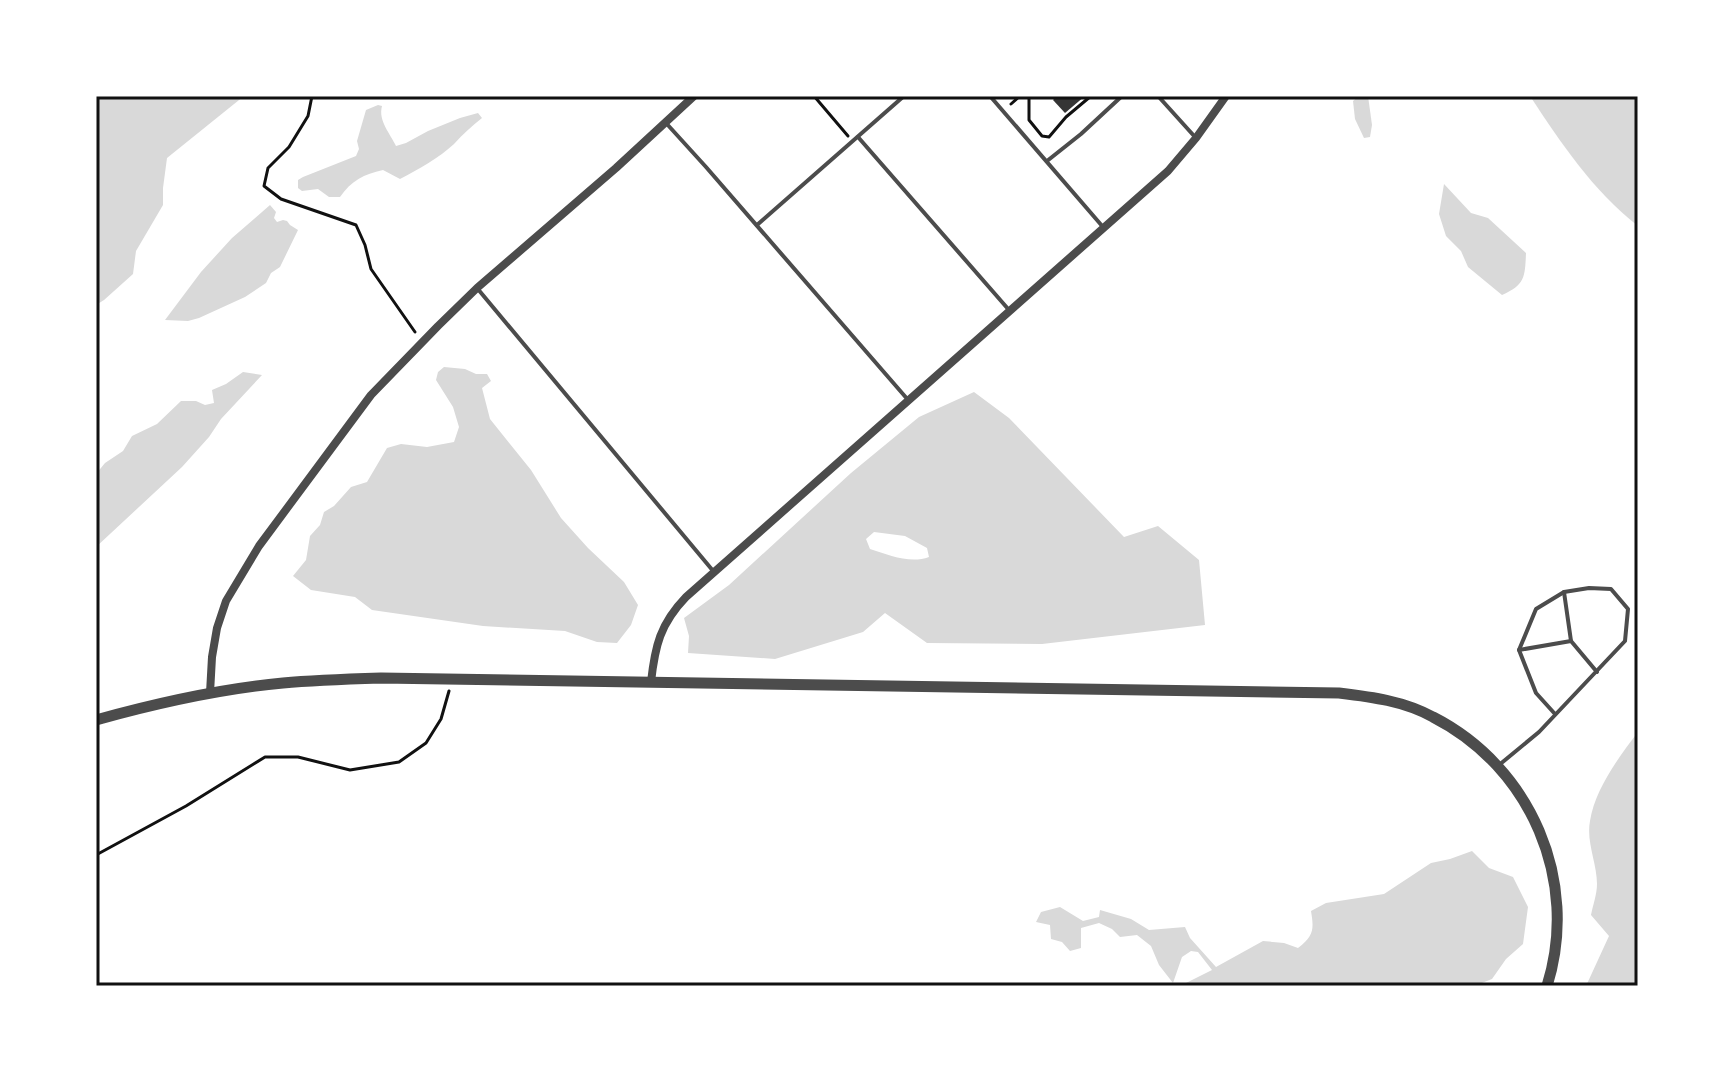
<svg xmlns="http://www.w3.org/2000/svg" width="1734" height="1082" font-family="'Exo 2',sans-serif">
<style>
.water{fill:#d9d9d9;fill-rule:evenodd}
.building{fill:#353535}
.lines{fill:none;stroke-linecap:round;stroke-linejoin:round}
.path{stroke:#111;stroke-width:3}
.service{stroke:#4c4c4c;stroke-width:4}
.minor{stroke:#4c4c4c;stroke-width:8}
.tertiary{stroke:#4c4c4c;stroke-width:11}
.neatline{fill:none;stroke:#111;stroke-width:3}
</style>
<rect width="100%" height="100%" fill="#fff"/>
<g class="water">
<polygon points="96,96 244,96 167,158 163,188 163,205 136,251 133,274 104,300 96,305"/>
<polygon points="1359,96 1368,96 1372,125 1370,137 1364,138 1355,119 1353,101"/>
<path d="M1530,96H1638V226C1593,191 1561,143 1530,96Z"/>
<path d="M378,105L382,106C378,121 390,133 396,146L406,143L428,131L460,118L478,113L482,118C472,126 463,134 454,144C439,158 419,169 400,179L383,170C364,174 351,181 340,197H329L318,189L302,191L298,188V180L303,177L356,156L359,149L357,141L366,110Z"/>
<path d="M1444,184L1471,213L1488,218L1526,253C1525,277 1525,285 1502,295L1468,267L1461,251L1446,236L1439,214Z"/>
<polygon points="270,205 276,212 274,218 277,222 283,220 287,221 290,225 298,230 280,267 271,273 266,283 245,297 199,318 188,321 165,320 201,272 232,238"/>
<polygon points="444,367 465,369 476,374 487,374 491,381 482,388 490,419 531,470 561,518 588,548 624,582 638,605 631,625 617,643 597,642 565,631 483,626 372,610 355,597 311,590 293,576 306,560 310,536 320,525 324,512 334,506 351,487 367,482 387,448 401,444 427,447 454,442 459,427 453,407 436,380 438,372"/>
<polygon points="243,372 262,375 221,419 209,437 182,467 96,547 96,474 105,463 123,451 132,436 157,424 181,401 196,401 205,405 214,403 212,390 226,384"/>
<path d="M974,392L1009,418L1124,537L1158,526L1199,560L1205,625L1042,644L927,643L885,613L863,632L775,659L688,653L689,636L684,618L729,585L851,473L919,417ZM874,532L905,536L927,548L929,557C910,564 889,555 870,549L866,539Z"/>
<path d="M1638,732V986H1586L1609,936L1591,915C1593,905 1597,894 1597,884C1597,863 1586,842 1590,821C1595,789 1619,757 1638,732Z"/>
<path d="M1472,851L1489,868L1513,877L1528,907L1523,944L1506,959L1492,979L1474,986H1180L1212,970L1198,952L1191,951L1182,957L1173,983L1159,965L1151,946L1137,935L1120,937L1112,929L1099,923L1081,928V948L1070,951L1062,942L1051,939L1050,925L1036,922L1041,912L1060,907L1083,921L1099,917L1100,910L1131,919L1149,930L1185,927L1190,938L1216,967L1263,941L1284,943L1298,948C1314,936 1314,929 1311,911L1326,903L1384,894L1431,863L1450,859Z"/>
</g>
<polygon class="building" points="1057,96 1085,96 1065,113 1053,100"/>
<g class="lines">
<g class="path">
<polyline points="312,96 308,116 289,147 268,168 264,186 281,199 356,225 365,245 371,269 415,332"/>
<polyline points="814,96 848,136"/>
<polyline points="1029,96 1029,120 1042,136 1049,137 1066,117 1091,96"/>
<polyline points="1011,104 1020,96"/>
<polyline points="96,855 186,806 265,757 298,757 350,770 399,762 426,743 441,719 449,691"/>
</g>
<g class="service">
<polyline points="990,96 1103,227"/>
<polyline points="1158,96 1195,137"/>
<polyline points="666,123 706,167 909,401"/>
<polyline points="858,137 1009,310"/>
<polyline points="1047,161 1081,134 1122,96"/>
<polyline points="757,225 904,96"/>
<polyline points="477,288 714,572"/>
<polyline points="1564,592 1571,641 1597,672"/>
<polyline points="1519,650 1571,641"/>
<polyline points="1499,765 1539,732 1625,641 1628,609 1611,589 1589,588 1564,592 1536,609 1519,650 1536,693 1555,714"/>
</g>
<g class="minor">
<path d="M651,682C655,646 660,624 686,597L1168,171L1196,138L1226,96"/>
<polyline points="210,693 212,657 217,628 226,601 259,546 371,395 438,326 477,288 616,168 694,96"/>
</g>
<path class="tertiary" d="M96,720C157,703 219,689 283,683C315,680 348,679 381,678L1339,693C1372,697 1404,701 1433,717C1531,767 1580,881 1547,986"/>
</g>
<rect width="1734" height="1082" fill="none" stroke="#ffffff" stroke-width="196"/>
<rect x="98" y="98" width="1538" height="886" class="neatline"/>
</svg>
